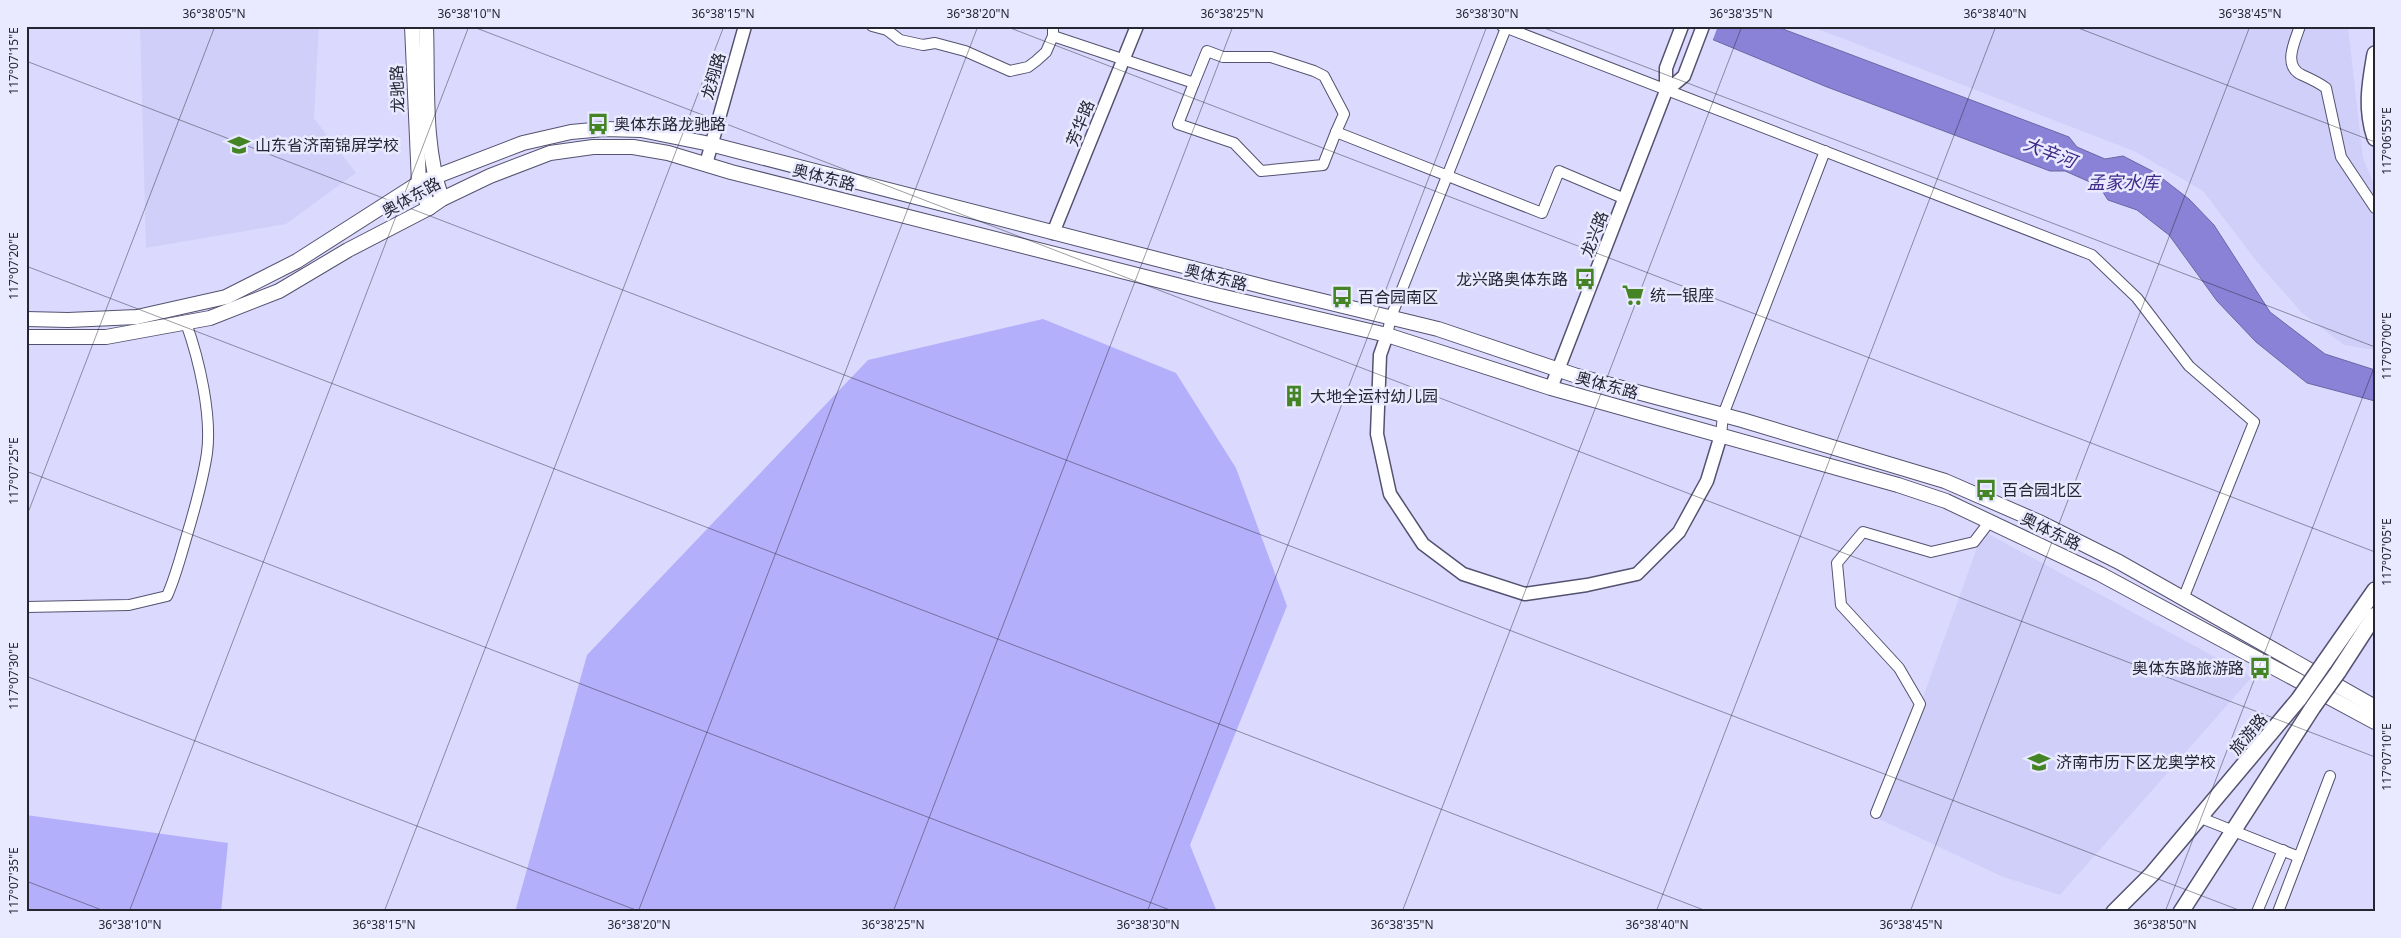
<svg xmlns="http://www.w3.org/2000/svg" width="2401" height="938" font-family="'Noto Sans','Noto Sans SC',sans-serif">
<style>
.built{fill:#d0cff9}
.green{fill:#b4affa}
.water{fill:#8a82d6;stroke:#6c66a5}
.pier{fill:#dbdafe}
.lines{fill:none;stroke-linecap:round;stroke-linejoin:round}
.minor-casing{stroke:#545270;stroke-width:12}
.tertiary-casing{stroke:#545270;stroke-width:15}
.secondary-casing{stroke:#545270;stroke-width:16}
.primary-casing{stroke:#545270;stroke-width:18}
.minor{stroke:#fff;stroke-width:10}
.tertiary{stroke:#fff;stroke-width:12}
.secondary{stroke:#fff;stroke-width:14}
.primary{stroke:#fff;stroke-width:15}
.primary-bridge-casing{stroke:#545270;stroke-width:18;stroke-linecap:butt}
.primary-bridge{stroke:#fff;stroke-width:15}
.ticks{fill:none;stroke:#262532;stroke-width:1;stroke-opacity:0.45}
.labels{text-anchor:middle;dominant-baseline:central;stroke-width:5;stroke-linejoin:round;paint-order:stroke}
.street-label{font-size:16px;fill:#262532;stroke:#e9e9ff}
.poi-label{font-size:16px;fill:#262532;stroke:#e9e9ff;text-anchor:start}
.water-label{font-size:18px;font-style:italic;fill:#3e2889;stroke:#e9e9ff}
.neatline{fill:none;stroke:#262532;stroke-width:2}
.ticks-label{font-size:12px;text-anchor:middle;fill:#262532}
</style>
<rect width="100%" height="100%" fill="#dbdafe"/>
<g class="built">
<polygon points="140,26 319,26 314,118 356,173 286,224 146,248"/>
<polygon points="1810,26 2348,26 2363,158 2375,187 2375,350 2344,345 2302,313 2257,262 2203,191 2136,152"/>
<polygon points="1983,531 2252,677 2060,895 2003,877 1879,819"/>
</g>
<g class="green">
<polygon points="1043,319 1176,373 1236,468 1287,606 1190,845 1217,912 515,912 587,655 868,360"/>
<polygon points="26,815 228,843 221,912 26,912"/>
</g>
<polygon class="water" points="1680,26 1775,26 2069,137 2077,147 2105,159 2123,156 2154,172 2189,199 2214,225 2270,312 2325,354 2375,370 2375,401 2307,383 2256,342 2217,301 2169,235 2137,210 2108,200 2099,186 2065,171 2050,171 1827,87"/>
<polygon class="pier" points="1677,26 1718,26 1712,42"/>
<g class="lines">
<g class="minor-casing">
<g id="minor">
<polyline points="872,26 887,30 900,40 923,45 935,43 965,51 1010,71 1028,67 1036,61 1046,52 1053,36"/>
<polyline points="1053,26 1053,36 1194,83 1178,124 1234,143 1261,171 1323,165 1336,132 1542,213 1559,171 1625,199"/>
<polyline points="1502,26 2092,255 2137,298 2189,366 2254,422 2183,599"/>
<path d="M2300,26C2295,41 2282,66 2302,75C2311,79 2318,82 2326,88L2341,157L2375,208"/>
<polyline points="1194,83 1207,51 1223,57 1271,57 1314,71 1324,76 1344,114 1336,132"/>
<polyline points="1387,335 1391,317 1506,28"/>
<polyline points="1721,435 1723,415 1825,151"/>
<path d="M26,607L129,605L167,596C176,576 181,555 187,535C195,508 203,480 207,453C212,415 199,359 186,323"/>
<polyline points="1876,813 1920,704 1899,668 1841,605 1837,563 1863,532 1931,552 1974,542 1990,521"/>
<polyline points="2201,818 2299,857"/>
<polyline points="2257,912 2283,850"/>
<polyline points="2278,912 2330,776"/>
</g>
</g>
<g class="tertiary-casing">
<g id="tertiary">
<polyline points="1666,91 1684,76 1703,26"/>
<polyline points="706,164 745,26"/>
<polyline points="1053,233 1137,26"/>
<polyline points="1387,335 1380,355 1377,434 1390,494 1423,544 1463,574 1525,594 1587,585 1637,574 1679,532 1707,481 1721,435"/>
<polyline points="1551,388 1666,91 1666,68 1682,26"/>
</g>
</g>
<g class="secondary-casing">
<g id="secondary">
<polyline points="412,26 419,183 429,208"/>
<path d="M426,26C428,83 423,145 442,199"/>
<polyline points="26,319 68,320 137,317 226,297 297,261 419,183 523,143 571,132 604,129 641,130 710,144 1269,288 1438,329 1577,376 1742,420 1945,481 2039,522 2119,562 2375,707"/>
<polyline points="26,337 106,337 210,318 279,291 348,250 429,208 442,199 490,176 550,153 593,147 633,147 668,153 731,172 1216,295 1387,335 1551,388 1898,485 1946,501 2100,574 2375,722"/>
</g>
</g>
<g class="primary-casing">
<g id="primary">
<path d="M2375,54C2370,83 2365,108 2375,138"/>
<polyline points="2324,663 2375,590"/>
<polyline points="2338,672 2375,615"/>
<polyline points="2114,912 2152,874 2299,699"/>
<polyline points="2181,912 2313,707"/>
</g>
</g>
<use href="#minor" class="minor"/>
<use href="#tertiary" class="tertiary"/>
<use href="#secondary" class="secondary"/>
<use href="#primary" class="primary"/>
<g class="primary-bridge-casing">
<g id="primary-bridge">
<polyline points="2299,699 2324,663"/>
<polyline points="2313,707 2338,672"/>
</g>
</g>
<use href="#primary-bridge" class="primary-bridge"/>
</g>
<path class="ticks" d="M471,26L2375,757M1005,26L2375,552M1539,26L2375,347M2073,26L2375,142M26,61L2244,912M26,266L1709,912M26,471L1175,912M26,518L215,26M26,676L641,912M26,881L107,912M129,912L469,26M384,912L724,26M638,912L978,26M893,912L1233,26M1147,912L1487,26M1402,912L1742,26M1656,912L1996,26M1910,912L2250,26M2165,912L2375,365"/>
<defs>
<g id="bus-bare" transform="scale(1.725)"><path d="M-5-6H5V4H4V6H2V4H-2V6H-4V4H-5ZM-3.5-4V0h7V-4ZM-3.5 1.2v1.5H-2V1.2ZM2 1.2v1.5H3.5V1.2Z" fill="#458424" stroke="#e9e9ff" stroke-width="2.5" paint-order="stroke"/></g>
<g id="school-bare" transform="scale(1.725)"><path d="M0-5L7-2L0 1L-7-2ZM-4 1L0 2.5L4 1V4Q0 6-4 4Z" fill="#458424" stroke="#e9e9ff" stroke-width="2.5" paint-order="stroke"/></g>
<g id="supermarket-bare" transform="scale(1.725)"><path d="M-6-5.5h2.5l.6 2H6L4.5 2H-2.5L-4.4-4H-6ZM-1.5 3.2a1.3 1.3 0 1 0 .1 0ZM3 3.2a1.3 1.3 0 1 0 .1 0Z" fill="#458424" stroke="#e9e9ff" stroke-width="2.5" paint-order="stroke"/></g>
<g id="building-bare" transform="scale(1.725)"><path d="M-4-6H4V6H1V3H-1V6H-4ZM-2.5-4.3h1.7v1.8h-1.7ZM.8-4.3h1.7v1.8H.8ZM-2.5-1h1.7V.8h-1.7ZM.8-1h1.7V.8H.8Z" fill="#458424" stroke="#e9e9ff" stroke-width="2.5" paint-order="stroke"/></g>
</defs>
<g fill-rule="evenodd">
<use href="#bus-bare" x="598" y="124"/>
<use href="#school-bare" x="239" y="145"/>
<use href="#bus-bare" x="1585" y="279"/>
<use href="#supermarket-bare" x="1633" y="295"/>
<use href="#bus-bare" x="1342" y="297"/>
<use href="#building-bare" x="1294" y="396"/>
<use href="#bus-bare" x="1986" y="490"/>
<use href="#bus-bare" x="2260" y="668"/>
<use href="#school-bare" x="2039" y="762"/>
</g>
<g class="labels">
<g class="street-label">
<text transform="translate(713 76) rotate(-74)">龙翔路</text>
<text transform="translate(397 89) rotate(-92)">龙驰路</text>
<text transform="translate(1080 123) rotate(-68)">芳华路</text>
<text transform="translate(824 177) rotate(14)">奥体东路</text>
<text transform="translate(411 197) rotate(-29)">奥体东路</text>
<text transform="translate(1594 234) rotate(-69)">龙兴路</text>
<text transform="translate(1216 277) rotate(14)">奥体东路</text>
<text transform="translate(1607 385) rotate(15)">奥体东路</text>
<text transform="translate(2051 531) rotate(26)">奥体东路</text>
<text transform="translate(2248 734) rotate(-50)">旅游路</text>
</g>
<g class="poi-label">
<text x="614" y="124">奥体东路龙驰路</text>
<text x="255" y="145">山东省济南锦屏学校</text>
<text x="1568" y="279" text-anchor="end">龙兴路奥体东路</text>
<text x="1650" y="295">统一银座</text>
<text x="1358" y="297">百合园南区</text>
<text x="1310" y="396">大地全运村幼儿园</text>
<text x="2002" y="490">百合园北区</text>
<text x="2244" y="668" text-anchor="end">奥体东路旅游路</text>
<text x="2056" y="762">济南市历下区龙奥学校</text>
</g>
<g class="water-label">
<text transform="translate(2050 152) rotate(21)">大辛河</text>
<text x="2123" y="182">孟家水库</text>
</g>
</g>
<rect width="2401" height="938" fill="none" stroke="#e9e9ff" stroke-width="55"/>
<rect x="28" y="28" width="2346" height="882" class="neatline"/>
<g class="ticks-label">
<text x="214" y="18">36°38'05"N</text>
<text x="469" y="18">36°38'10"N</text>
<text x="723" y="18">36°38'15"N</text>
<text x="978" y="18">36°38'20"N</text>
<text x="1232" y="18">36°38'25"N</text>
<text x="1487" y="18">36°38'30"N</text>
<text x="1741" y="18">36°38'35"N</text>
<text x="1995" y="18">36°38'40"N</text>
<text x="2250" y="18">36°38'45"N</text>
<text transform="translate(14 61) rotate(-90)" y="4">117°07'15"E</text>
<text transform="translate(2387 141) rotate(-90)" y="4">117°06'55"E</text>
<text transform="translate(14 266) rotate(-90)" y="4">117°07'20"E</text>
<text transform="translate(2387 346) rotate(-90)" y="4">117°07'00"E</text>
<text transform="translate(14 471) rotate(-90)" y="4">117°07'25"E</text>
<text transform="translate(2387 552) rotate(-90)" y="4">117°07'05"E</text>
<text transform="translate(14 676) rotate(-90)" y="4">117°07'30"E</text>
<text transform="translate(2387 757) rotate(-90)" y="4">117°07'10"E</text>
<text transform="translate(14 881) rotate(-90)" y="4">117°07'35"E</text>
<text x="130" y="929">36°38'10"N</text>
<text x="384" y="929">36°38'15"N</text>
<text x="639" y="929">36°38'20"N</text>
<text x="893" y="929">36°38'25"N</text>
<text x="1148" y="929">36°38'30"N</text>
<text x="1402" y="929">36°38'35"N</text>
<text x="1657" y="929">36°38'40"N</text>
<text x="1911" y="929">36°38'45"N</text>
<text x="2165" y="929">36°38'50"N</text>
</g>
</svg>
